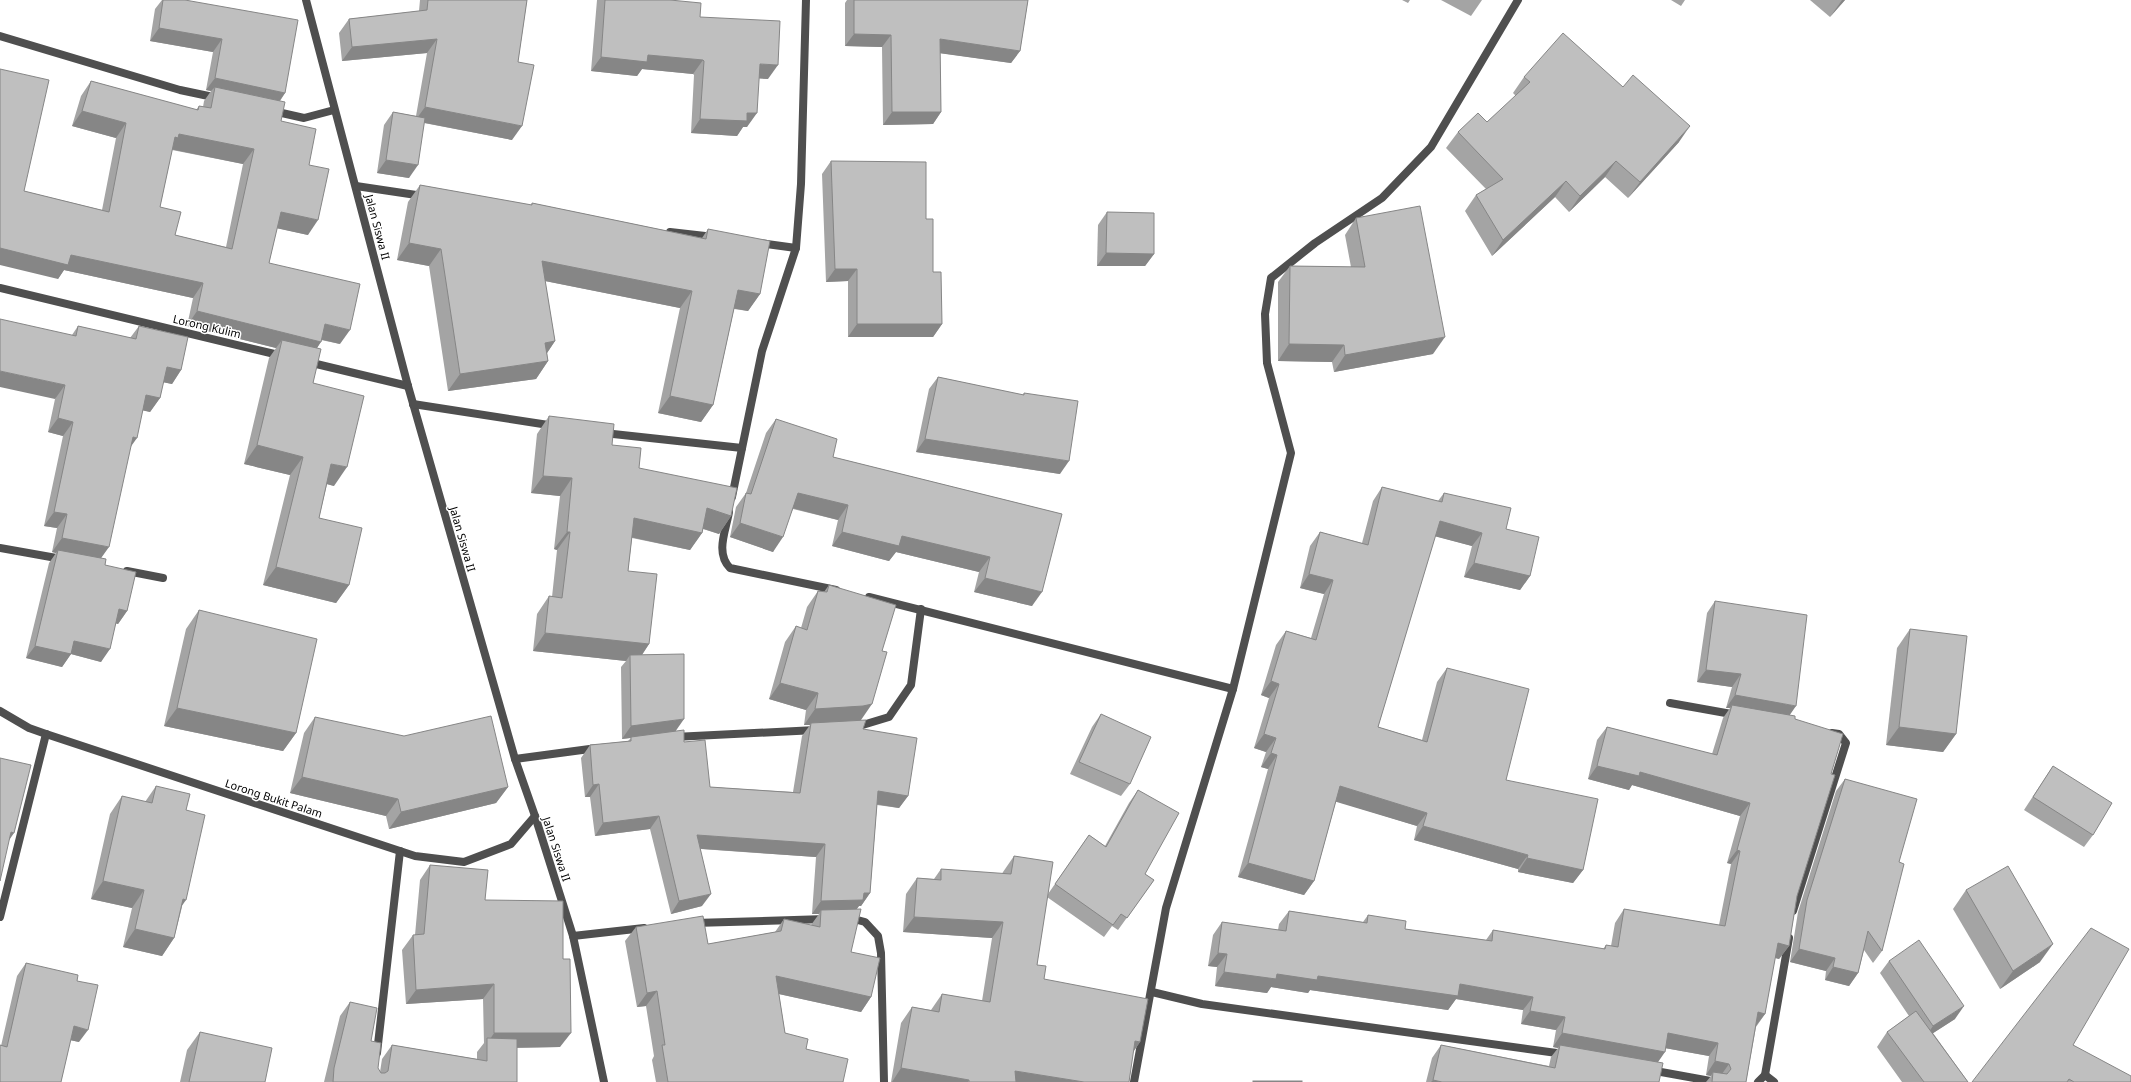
<svg xmlns="http://www.w3.org/2000/svg" width="2131" height="1082" font-family="'Noto Sans',sans-serif">
<style>
.lines{fill:none;stroke-linecap:round;stroke-linejoin:round}
.street{stroke:#4f4f4f;stroke-width:8}
.wall{fill:#a4a4a4;fill-rule:evenodd}
.shaded-wall{fill:#868686}
.building{fill:#bfbfbf;stroke:#868686;fill-rule:evenodd}
.labels{text-anchor:middle;dominant-baseline:central;stroke-width:3;stroke-linejoin:round;paint-order:stroke}
.street-label{font-size:11px;fill:#000;stroke:#fff}
</style>
<rect width="100%" height="100%" fill="#fff"/>
<g class="lines">
<g class="street">
<polyline points="306,0 408,386 515,759 535,816 573,936 604,1082"/>
<polyline points="0,36 180,90 218,98"/>
<polyline points="273,111 304,118 334,110"/>
<polyline points="356,186 423,196"/>
<polyline points="670,232 714,237"/>
<polyline points="759,243 796,248"/>
<polyline points="0,288 283,356"/>
<polyline points="308,362 408,386"/>
<polyline points="413,404 555,426"/>
<polyline points="604,433 742,448"/>
<polyline points="732,497 762,351 796,248 801,184 806,0"/>
<path d="M729,512C726,530 715,553 730,568L836,590"/>
<polyline points="0,548 62,559"/>
<polyline points="127,571 163,578"/>
<polyline points="869,597 1233,689"/>
<polyline points="1670,703 1737,715"/>
<polyline points="0,711 29,728 46,734 415,856 464,862 511,844 535,816"/>
<polyline points="856,727 889,717 911,685 921,609"/>
<polyline points="674,737 816,730"/>
<polyline points="515,759 597,748"/>
<polyline points="1793,911 1846,743 1839,734 1832,733"/>
<polyline points="0,917 46,734"/>
<polyline points="850,918 865,922 878,936 881,953 884,1082"/>
<polyline points="694,923 826,919"/>
<polyline points="573,936 644,928"/>
<polyline points="1152,992 1202,1004 1564,1054"/>
<polyline points="377,1053 400,851"/>
<polyline points="1650,1070 1716,1082"/>
<polyline points="1765,1075 1774,1082"/>
<polyline points="1134,1082 1166,908 1233,689 1291,453 1267,363 1265,314 1271,278 1315,243 1382,198 1431,147 1518,0"/>
<polyline points="1758,1082 1765,1075 1789,938"/>
</g>
</g>
<g class="wall">
<path d="M162,0H185L285,93L280,101L281,121L309,165L308,235L277,228L269,263L340,344L321,340L317,348L313,383L334,486L327,484L319,518L349,585L336,603L263,585L290,475L244,464L269,358L276,348L187,326L193,298L64,270L58,279L24,191L102,210L116,138L72,126L81,96L91,81L196,110L199,106L203,107L204,101L211,91L206,90L213,52L150,41L155,9ZM172,150L243,164L226,247L175,235L160,207Z"/>
<polygon points="420,0 527,0 518,62 512,140 424,123 409,178 377,173 384,125 393,112 416,116 427,53 342,61 339,33 349,19 419,11"/>
<polygon points="597,0 670,0 700,17 768,79 759,78 747,127 743,127 737,136 691,133 694,75 693,74 642,69 637,76 591,71"/>
<polygon points="847,0 1028,0 1020,51 1011,63 940,53 941,112 933,124 883,125 882,47 845,46 845,3"/>
<polygon points="1402,0 1410,0 1408,3"/>
<polygon points="1441,0 1482,0 1471,16"/>
<polygon points="1671,0 1685,0 1681,6"/>
<polygon points="1810,0 1845,0 1830,17"/>
<polygon points="1524,77 1679,142 1628,198 1605,177 1569,212 1555,197 1492,256 1465,211 1476,195 1486,189 1446,148 1458,132 1487,122 1516,96 1513,93"/>
<polygon points="831,161 926,219 933,272 942,324 933,337 848,337 848,281 826,282 822,174"/>
<polygon points="420,185 531,205 532,203 702,238 708,229 760,294 748,311 734,309 713,405 701,422 658,413 680,308 545,281 555,341 547,353 548,361 536,379 448,391 429,266 397,260 408,202"/>
<polygon points="1107,212 1154,254 1145,266 1097,266 1098,225"/>
<polygon points="1356,218 1433,354 1334,372 1332,362 1278,361 1278,282 1290,266 1351,267 1345,235"/>
<polygon points="78,326 130,338 139,326 181,370 172,384 163,382 160,398 150,412 143,410 130,447 101,558 127,611 118,624 116,623 101,662 71,654 62,667 26,658 49,563 56,553 52,552 57,528 44,526 63,436 48,432 55,399 72,335"/>
<polygon points="938,377 1023,395 1024,393 1060,474 916,452 929,389"/>
<polygon points="549,416 612,445 639,468 731,516 719,534 703,529 702,533 690,550 632,538 628,571 649,644 642,655 676,731 684,742 710,787 793,792 802,736 810,725 804,725 806,710 769,699 785,642 796,626 801,628 807,607 818,591 824,592 829,585 861,720 860,720 863,729 908,796 899,808 877,805 870,893 861,906 859,906 856,909 851,952 871,997 861,1012 779,994 785,1033 806,1049 843,1082 656,1082 652,1060 654,1056 646,1006 637,1007 625,941 636,927 708,944 775,932 784,919 811,925 819,914 812,914 816,857 701,849 702,906 671,914 650,829 595,836 590,797 585,797 581,758 590,745 628,741 631,738 622,739 621,667 626,661 533,651 537,614 549,596 552,597 557,550 554,549 560,496 531,493 537,434"/>
<polygon points="776,419 833,457 1062,514 1032,606 974,592 979,572 896,552 889,561 832,546 838,520 793,509 773,552 730,537 736,507 746,493 766,433"/>
<polygon points="1382,487 1438,501 1444,493 1506,529 1530,576 1520,590 1464,577 1472,546 1435,536 1378,727 1422,740 1437,682 1447,668 1506,780 1583,870 1573,883 1518,872 1518,869 1414,840 1417,826 1336,801 1314,881 1304,895 1238,877 1268,769 1261,767 1266,752 1254,748 1269,698 1261,695 1276,645 1286,631 1311,638 1324,594 1300,588 1310,546 1320,532 1362,543 1373,501"/>
<polygon points="1715,601 1789,715 1795,719 1831,774 1797,896 1789,946 1779,959 1775,958 1765,1014 1756,1027 1746,1082 1706,1082 1711,1076 1706,1075 1709,1056 1665,1048 1657,1062 1659,1082 1426,1082 1432,1058 1441,1045 1549,1066 1551,1057 1558,1048 1553,1047 1556,1030 1521,1024 1523,1010 1456,999 1448,1010 1310,990 1308,993 1271,987 1267,993 1215,986 1217,967 1208,966 1213,935 1222,922 1278,930 1279,924 1289,911 1363,922 1368,915 1405,929 1486,940 1493,930 1603,949 1606,945 1611,946 1615,923 1624,909 1719,925 1731,864 1727,863 1740,816 1632,785 1629,790 1588,779 1597,740 1607,727 1712,754 1723,718 1730,708 1726,708 1732,687 1697,682 1707,613"/>
<polygon points="199,610 296,733 283,751 164,726 186,629"/>
<polygon points="1910,629 1956,734 1943,752 1886,745 1897,648"/>
<polygon points="1101,714 1130,784 1121,796 1070,774 1092,727"/>
<polygon points="315,717 508,787 496,803 389,829 386,816 290,793 304,733"/>
<polygon points="2053,766 2093,835 2084,847 2024,810"/>
<polygon points="1845,779 1899,862 1882,951 1873,963 1864,950 1858,973 1849,986 1825,980 1826,971 1790,962 1798,912 1836,791"/>
<polygon points="156,786 186,810 182,907 174,938 162,956 123,947 132,908 91,899 110,814 122,796 145,802"/>
<polygon points="1138,790 1145,874 1154,880 1118,930 1112,926 1104,937 1047,897 1037,965 1044,979 1140,1042 1133,1052 1129,1082 891,1082 901,1023 912,1007 931,1010 942,994 982,1001 992,938 903,932 906,894 917,878 934,879 941,869 1002,874 1003,872 1014,856 1048,894 1089,835 1105,846 1129,803"/>
<polygon points="430,865 485,900 560,1047 517,1048 517,1082 324,1082 340,1016 350,1002 371,1041 378,1068 380,1072 382,1059 392,1045 477,1059 477,1052 484,1043 483,999 406,1004 402,950 413,935 415,935 420,880"/>
<polygon points="1966,890 2040,962 2000,989 1953,909"/>
<polygon points="1889,961 1955,1019 1933,1033 1968,1082 1902,1082 1877,1047 1887,1032 1909,1016 1880,973"/>
<polygon points="26,963 77,981 79,1042 70,1040 61,1082 1,1046 17,976"/>
<polygon points="200,1032 265,1082 180,1082 187,1050"/>
<polygon points="2073,1045 2131,1082 1972,1082"/>
</g>
<g class="shaded-wall">
<polygon points="1842,0 1845,0 1830,17"/>
<polygon points="159,28 222,39 213,52 150,41"/>
<polygon points="854,34 891,35 882,47 845,46"/>
<polygon points="437,39 427,53 342,61 352,47"/>
<polygon points="940,39 1020,51 1011,63 931,52"/>
<polygon points="648,55 703,60 693,74 642,69 637,76 591,71 601,57"/>
<polygon points="760,64 778,65 768,79 750,78"/>
<polygon points="215,78 285,93 276,106 215,87 211,91 206,90"/>
<polygon points="425,107 522,126 512,140 415,121"/>
<polygon points="82,111 126,123 116,138 72,126"/>
<polygon points="892,112 941,112 933,124 883,125"/>
<polygon points="747,113 757,113 747,127 743,127 737,136 691,133 700,119"/>
<polygon points="1690,126 1679,142 1628,198 1640,182"/>
<polygon points="179,134 254,149 243,164 170,149 175,137"/>
<polygon points="386,160 418,165 409,178 377,173"/>
<polygon points="1616,161 1605,177 1569,212 1580,196"/>
<polygon points="1566,181 1555,197 1492,256 1503,240"/>
<polygon points="281,212 318,220 308,235 271,227"/>
<polygon points="409,243 441,249 429,266 397,260"/>
<polygon points="0,248 71,255 203,283 193,298 64,270 58,279 0,265"/>
<polygon points="1106,253 1154,254 1145,266 1097,266"/>
<polygon points="542,261 692,291 680,308 530,278"/>
<polygon points="835,269 857,269 848,281 826,282"/>
<polygon points="738,290 760,294 748,311 726,307"/>
<polygon points="197,311 321,342 311,357 282,340 276,348 187,326"/>
<polygon points="325,324 350,330 340,344 315,338"/>
<polygon points="857,324 942,324 933,337 848,337"/>
<polygon points="1445,337 1433,354 1334,372 1345,355"/>
<polygon points="555,341 543,359 545,343"/>
<polygon points="1289,344 1344,345 1332,362 1278,361"/>
<polygon points="548,361 536,379 448,391 460,374"/>
<polygon points="167,367 181,370 172,384 157,381"/>
<polygon points="0,371 65,385 55,399 0,387"/>
<polygon points="146,395 160,398 150,412 136,409"/>
<polygon points="670,396 713,405 701,422 658,413"/>
<polygon points="58,418 73,422 63,436 48,432"/>
<polygon points="133,437 137,438 127,452"/>
<polygon points="925,439 1069,461 1060,474 916,452"/>
<polygon points="257,445 303,457 290,475 244,464"/>
<polygon points="331,464 347,467 334,486 319,482"/>
<polygon points="543,476 572,478 560,496 531,493"/>
<polygon points="798,493 848,505 838,520 788,507"/>
<polygon points="707,508 731,516 719,534 695,526"/>
<polygon points="54,512 67,514 57,528 44,526"/>
<polygon points="634,518 702,533 690,550 621,535"/>
<polygon points="1440,521 1482,533 1472,546 1430,535"/>
<polygon points="740,523 783,537 773,552 730,537"/>
<polygon points="567,532 570,532 557,550 554,549"/>
<polygon points="842,532 902,536 990,557 979,572 896,552 889,561 832,546"/>
<polygon points="62,538 109,547 99,561 58,550 56,553 52,552"/>
<polygon points="1474,563 1530,576 1520,590 1464,577"/>
<polygon points="276,567 349,585 336,603 263,585"/>
<polygon points="1309,574 1333,580 1324,594 1300,588"/>
<polygon points="985,578 1042,592 1032,606 974,592"/>
<polygon points="119,609 127,611 118,624 110,622"/>
<polygon points="545,633 649,644 637,662 630,655 626,661 533,651"/>
<polygon points="74,641 110,649 101,662 71,654 62,667 26,658 35,646"/>
<polygon points="1706,670 1741,674 1732,687 1697,682"/>
<polygon points="1271,681 1279,684 1269,698 1261,695"/>
<polygon points="780,683 818,693 806,710 769,699"/>
<polygon points="1735,695 1796,706 1787,719 1732,705 1730,708 1726,708"/>
<polygon points="872,704 861,720 852,723 811,723 810,725 804,725 815,709"/>
<polygon points="177,708 296,733 283,751 164,726"/>
<polygon points="684,719 675,732 622,739 631,726"/>
<polygon points="1899,727 1956,734 1943,752 1886,745"/>
<polygon points="1264,734 1276,738 1266,752 1254,748"/>
<polygon points="1271,753 1277,755 1268,769 1261,767"/>
<polygon points="1597,766 1640,772 1750,803 1740,816 1632,785 1629,790 1588,779"/>
<polygon points="302,777 398,799 386,816 290,793"/>
<polygon points="599,784 590,797 585,797 593,785"/>
<polygon points="1340,786 1427,813 1417,826 1330,800"/>
<polygon points="508,787 496,803 389,829 401,812"/>
<polygon points="878,791 908,796 899,808 869,803"/>
<polygon points="659,816 650,829 595,836 603,823"/>
<polygon points="1423,826 1528,855 1518,869 1414,840"/>
<polygon points="11,832 14,833 5,846"/>
<polygon points="697,835 825,844 816,857 689,848"/>
<polygon points="1737,850 1740,851 1731,864 1727,863"/>
<polygon points="1527,858 1583,870 1573,883 1518,872"/>
<polygon points="1248,863 1314,881 1304,895 1238,877"/>
<polygon points="103,881 144,890 132,908 91,899"/>
<polygon points="864,893 870,893 861,906 859,906 854,913 821,910 819,914 812,914 821,901"/>
<polygon points="711,894 702,906 671,914 679,901"/>
<polygon points="183,899 186,900 174,917"/>
<polygon points="914,917 1003,922 992,938 903,932"/>
<polygon points="135,929 174,938 162,956 123,947"/>
<polygon points="1778,943 1789,946 1779,959 1769,956"/>
<polygon points="2053,944 2040,962 2000,989 2013,971"/>
<polygon points="1799,949 1835,958 1826,971 1790,962"/>
<polygon points="1218,953 1227,954 1217,967 1208,966"/>
<polygon points="1833,967 1858,973 1849,986 1825,980"/>
<polygon points="1224,972 1277,974 1460,984 1533,997 1523,1010 1456,999 1448,1010 1310,990 1308,993 1271,987 1267,993 1215,986"/>
<polygon points="776,976 871,997 861,1012 765,991"/>
<polygon points="494,984 483,999 406,1004 416,990"/>
<polygon points="657,991 646,1006 637,1007 647,993"/>
<polygon points="1964,1006 1955,1019 1924,1039 1933,1026"/>
<polygon points="1530,1011 1565,1017 1556,1030 1521,1024"/>
<polygon points="1758,1012 1765,1014 1755,1027"/>
<polygon points="74,1026 88,1030 79,1042 65,1039"/>
<polygon points="494,1033 571,1033 560,1047 487,1048 487,1044"/>
<polygon points="1562,1033 1665,1052 1656,1065 1560,1045 1558,1048 1553,1047"/>
<polygon points="1668,1033 1718,1043 1709,1056 1659,1047"/>
<polygon points="1135,1041 1140,1042 1129,1058"/>
<polygon points="1715,1061 1729,1064 1719,1078 1713,1072 1711,1076 1706,1075"/>
<polygon points="901,1068 969,1080 968,1082 892,1082"/>
<polygon points="1015,1071 1084,1082 1007,1082"/>
<polygon points="1433,1080 1442,1082 1431,1082"/>
</g>
<g class="building">
<polygon points="163,0 185,0 298,20 285,93 215,78 222,39 159,28"/>
<polygon points="428,0 527,0 518,62 534,65 522,126 425,107 437,39 352,47 349,19 427,10"/>
<polygon points="605,0 670,0 701,3 700,17 780,21 778,65 760,64 757,113 747,113 747,121 700,119 704,61 703,60 648,55 647,62 601,57"/>
<polygon points="854,0 1028,0 1020,51 940,39 941,112 892,112 891,35 854,34"/>
<polygon points="1563,33 1623,87 1633,75 1690,126 1640,182 1616,161 1580,196 1566,181 1503,240 1476,195 1503,179 1458,132 1478,113 1487,122 1530,82 1524,77"/>
<path d="M0,69L49,80L24,191L109,212L126,123L82,111L91,81L198,110L199,106L211,108L215,87L285,102L281,121L316,129L309,165L329,169L318,220L281,212L269,263L360,284L350,330L325,324L321,342L197,311L203,283L71,255L68,265L0,248ZM179,134L254,149L232,249L175,235L181,212L160,207L175,137L178,138Z"/>
<polygon points="393,112 425,118 418,165 386,160"/>
<polygon points="831,161 926,162 926,219 933,219 933,272 941,272 942,324 857,324 857,269 835,269"/>
<polygon points="420,185 532,205 532,203 706,239 708,229 770,241 760,294 738,290 713,405 670,396 692,291 542,261 555,341 545,343 548,361 460,374 441,249 409,243"/>
<polygon points="1420,206 1445,337 1345,355 1344,345 1289,344 1290,266 1365,267 1356,218"/>
<polygon points="1107,212 1154,213 1154,254 1106,253"/>
<polygon points="0,319 76,336 78,326 136,339 139,326 188,337 181,370 167,367 160,398 146,395 137,438 133,437 109,547 62,538 67,514 54,512 73,422 58,418 65,385 0,371"/>
<polygon points="282,340 321,349 313,383 364,396 347,467 331,464 319,518 362,528 349,585 276,567 303,457 257,445"/>
<polygon points="938,377 1024,395 1024,393 1078,401 1069,461 925,439"/>
<polygon points="549,416 614,424 612,445 641,448 639,468 737,488 731,516 707,508 702,533 634,518 628,571 657,574 649,644 545,633 549,596 562,598 570,532 567,532 572,478 543,476"/>
<polygon points="776,419 837,439 833,457 1062,514 1042,592 985,578 990,557 902,536 899,546 842,532 848,505 798,493 783,537 740,523 746,493 751,494"/>
<polygon points="1382,487 1442,502 1444,493 1511,508 1506,529 1539,537 1530,576 1474,563 1482,533 1440,521 1378,727 1427,742 1447,668 1529,689 1506,780 1598,799 1583,870 1527,858 1528,855 1423,826 1427,813 1340,786 1314,881 1248,863 1277,755 1271,753 1276,738 1264,734 1279,684 1271,681 1286,631 1316,640 1333,580 1309,574 1320,532 1368,545"/>
<polygon points="58,550 106,559 105,565 136,572 127,611 119,609 110,649 74,641 71,654 35,646"/>
<polygon points="829,585 896,605 882,651 887,652 872,704 863,706 815,709 818,693 780,683 796,626 807,630 818,591 827,592"/>
<polygon points="1715,601 1807,615 1796,706 1735,695 1741,674 1706,670"/>
<polygon points="199,610 317,639 296,733 177,708"/>
<polygon points="1910,629 1967,636 1956,734 1899,727"/>
<polygon points="684,654 684,719 631,726 630,655"/>
<polygon points="1732,705 1795,716 1795,719 1843,734 1831,774 1835,775 1797,896 1789,946 1778,943 1765,1014 1758,1012 1746,1082 1712,1082 1713,1072 1727,1074 1731,1069 1729,1064 1715,1061 1718,1043 1668,1033 1665,1052 1562,1033 1565,1017 1530,1011 1533,997 1460,984 1458,996 1318,976 1317,980 1277,974 1276,979 1224,972 1227,954 1218,953 1222,922 1286,931 1289,911 1367,923 1368,915 1406,921 1405,929 1492,941 1493,930 1605,949 1606,945 1618,947 1624,909 1725,926 1740,851 1737,850 1750,803 1640,772 1639,776 1597,766 1607,727 1717,755"/>
<polygon points="1101,714 1151,737 1130,784 1079,762"/>
<polygon points="491,716 508,787 401,812 398,799 302,777 315,717 404,736"/>
<polygon points="866,720 863,729 917,738 908,796 878,791 870,893 864,893 863,900 821,901 825,844 697,835 711,894 679,901 659,816 603,823 599,784 593,785 590,745 631,741 631,737 684,730 684,742 705,740 710,787 800,793 811,723"/>
<polygon points="0,758 31,765 14,833 11,832 0,881"/>
<polygon points="2053,766 2112,803 2093,835 2033,797"/>
<polygon points="1845,779 1917,799 1899,862 1904,864 1882,951 1868,931 1858,973 1833,967 1835,958 1799,949 1807,900"/>
<polygon points="156,786 190,794 186,810 205,815 186,900 183,899 174,938 135,929 144,890 103,881 122,796 152,803"/>
<polygon points="1138,790 1179,813 1145,874 1154,880 1127,918 1121,914 1113,925 1055,884 1089,835 1106,847"/>
<polygon points="1014,856 1053,862 1037,965 1046,966 1044,979 1148,999 1140,1042 1135,1041 1129,1082 1084,1082 1015,1071 1016,1082 969,1082 969,1080 901,1068 912,1007 939,1012 942,994 990,1002 1003,922 914,917 917,878 941,880 941,869 1011,874"/>
<polygon points="430,865 488,870 485,900 563,901 563,959 570,959 571,1033 494,1033 494,984 416,990 413,935 424,934"/>
<polygon points="2008,866 2053,944 2013,971 1966,890"/>
<polygon points="861,909 851,952 880,958 871,997 776,976 785,1033 808,1039 806,1049 848,1059 843,1082 668,1082 662,1045 665,1045 657,991 647,993 636,927 703,916 708,944 781,931 784,919 820,927 821,910"/>
<polygon points="2091,928 2129,949 2073,1045 2131,1076 2131,1082 2074,1082 2069,1079 2067,1082 1972,1082"/>
<polygon points="1919,940 1964,1006 1933,1026 1889,961"/>
<polygon points="26,963 78,975 77,981 98,985 88,1030 74,1026 61,1082 0,1082 0,1045 7,1047"/>
<polygon points="350,1002 377,1008 371,1041 381,1043 378,1068 381,1073 385,1073 388,1071 392,1045 487,1061 487,1038 517,1039 517,1082 333,1082 334,1068"/>
<polygon points="1916,1011 1968,1082 1924,1082 1887,1032"/>
<polygon points="200,1032 272,1048 265,1082 189,1082"/>
<polygon points="1441,1045 1555,1068 1560,1045 1663,1063 1659,1082 1442,1082 1433,1080"/>
<rect x="1253" y="1081" width="49" height="1"/>
</g>
<g class="labels">
<g class="street-label">
<text transform="translate(378 227) rotate(75)">Jalan Siswa II</text>
<text transform="translate(207 326) rotate(13)">Lorong Kulim</text>
<text transform="translate(463 539) rotate(74)">Jalan Siswa II</text>
<text transform="translate(274 798) rotate(18)">Lorong Bukit Palam</text>
<text transform="translate(557 849) rotate(72)">Jalan Siswa II</text>
</g>
</g>
</svg>
